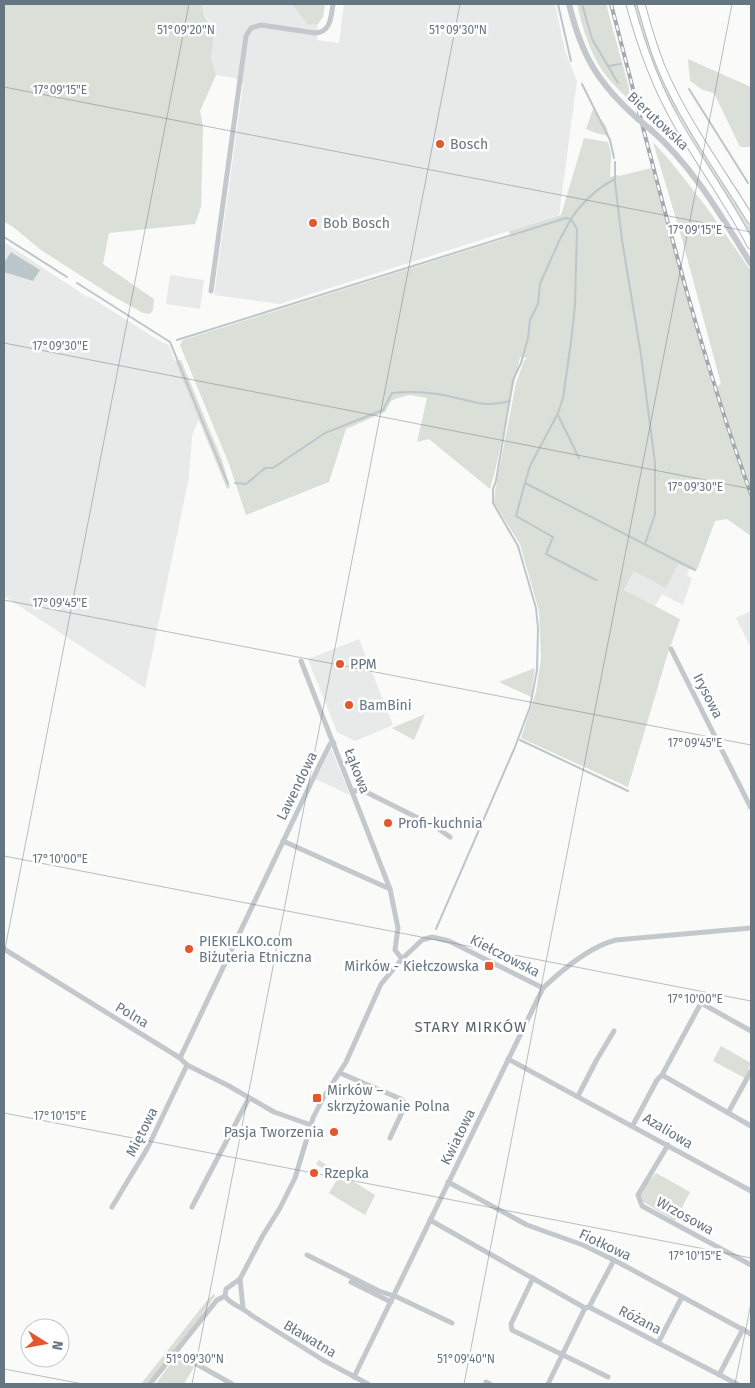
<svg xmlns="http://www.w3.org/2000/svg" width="755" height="1388" font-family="'Fira Sans',sans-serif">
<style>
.built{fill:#e8e9e9}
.green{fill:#dadfd7}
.water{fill:#bbc7cb}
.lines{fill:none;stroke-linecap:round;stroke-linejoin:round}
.stream{stroke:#bbc7cb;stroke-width:2}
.secondary-casing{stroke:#b3babf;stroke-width:9}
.minor{stroke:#c3c8cc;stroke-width:5}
.tertiary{stroke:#c3c8cc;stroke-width:6}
.secondary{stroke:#fff;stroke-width:7}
.rail-casing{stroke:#a2aab0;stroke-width:4}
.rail{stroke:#fff;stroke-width:2;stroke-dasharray:5.5;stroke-linecap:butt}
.tertiary-bridge{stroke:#c3c8cc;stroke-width:6}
.ticks{fill:none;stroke:#657683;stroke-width:1;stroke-opacity:0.45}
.poi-dot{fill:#e4572e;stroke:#fff;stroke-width:2}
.labels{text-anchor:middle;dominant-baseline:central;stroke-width:5;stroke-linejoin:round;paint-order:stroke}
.street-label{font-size:14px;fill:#657683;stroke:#fff}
.poi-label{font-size:14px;fill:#657683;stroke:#fff;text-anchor:start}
.neighbourhood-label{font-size:15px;letter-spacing:1px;fill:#57646e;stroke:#fff}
.ticks-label{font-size:12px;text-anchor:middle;fill:#657683;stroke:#fff;stroke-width:5;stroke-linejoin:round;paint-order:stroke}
</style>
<rect width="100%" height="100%" fill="#fafaf8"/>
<g class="built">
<polygon points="202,4 292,4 308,25 318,24 317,40 339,43 344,4 555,4 565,51 577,81 559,215 280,304 214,295 243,85 235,78 216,75 211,58 215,28 202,12"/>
<polygon points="4,242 87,297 90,297 163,343 168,344 199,419 192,436 189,477 145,688 4,596"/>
<polygon points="170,275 204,280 200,309 166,304"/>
<polygon points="678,564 689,569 687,576 692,578 683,605 662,594 655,606 624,590 634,571"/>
<polygon points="751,611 751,648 736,618"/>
<polygon points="359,639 393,725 355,741 337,732 308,659"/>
<polygon points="331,748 350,795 315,779"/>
</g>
<g class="green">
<path d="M4,4H202C202,16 206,20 215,28L211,58L216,75L200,111L203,126L201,207L195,224L109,233L103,264L154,299L153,310L150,314L143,313L111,295L41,250L12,226L4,222Z"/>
<polygon points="292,4 325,4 323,17 318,24 308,25"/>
<path d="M577,4H606L629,88V100C617,88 604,76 596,60C587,43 581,22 577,4Z"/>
<path d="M634,4H637C646,35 655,65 669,93C692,140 723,183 751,227V237L668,98L651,58Z"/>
<polygon points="688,59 751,87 751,147 740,147 714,93 703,90 690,81"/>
<polygon points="593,109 606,126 609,136 596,133 586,129"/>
<polygon points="584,138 608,142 611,154 610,177 617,175 619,176 651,168 713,389 721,384 682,239 653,142 671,162 707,208 751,271 751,536 727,519 715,521 697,570 689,569 678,564 666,588 634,571 624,590 680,619 667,656 628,787 521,738 536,692 541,658 539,611 520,544 494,503 495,491 516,383 524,361 527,358 520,357 495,471 490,489 429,439 417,442 427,398 410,395 395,399 391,401 385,412 346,429 329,482 246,515 229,464 180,345 183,340 510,237 509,231 561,215"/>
<polygon points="181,360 222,460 230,487 227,489 175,361"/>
<polygon points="535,668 531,697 499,682"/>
<polygon points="425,714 414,740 392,728"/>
<polygon points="721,1046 751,1063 745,1078 713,1061"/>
<polygon points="319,1160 375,1195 365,1215 329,1193 338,1178 316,1164"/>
<polygon points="656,1173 690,1192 675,1221 642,1201 640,1195 645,1186"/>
<polygon points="214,1294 215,1296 198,1321 147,1384 141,1384 209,1298"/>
<polygon points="178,1359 194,1367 184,1384 156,1384 173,1360"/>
</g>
<polygon class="water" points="11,252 40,270 33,281 4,272 4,263"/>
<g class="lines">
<g class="stream">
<polyline points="558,4 571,61"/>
<polyline points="582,4 592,39 618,83"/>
<polyline points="608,66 621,64"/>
<polyline points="582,84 610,140 614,158"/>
<polyline points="689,89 748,183"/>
<polyline points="615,162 615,183 622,240 641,355 655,463 655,514 645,544"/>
<path d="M615,179C596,189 583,201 571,219L577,229L575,305L571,342L563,398L558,413L530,466L525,483L695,570"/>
<polyline points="4,237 67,277"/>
<polyline points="77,283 170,342 228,484"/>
<polyline points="177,340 566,218 571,219 560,239 540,284 538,304 530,320 528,338 521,363 513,380 496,481 493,489 493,503 518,546 536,608 538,628 537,670 530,707 515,747 436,929"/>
<polyline points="558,415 579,458"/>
<path d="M235,483L246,484L265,468H273L325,433L383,410L392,393C410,391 430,392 448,396C474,401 482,408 510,401"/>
<polyline points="525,483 516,516 553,537 546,554 596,580"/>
<polyline points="520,740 628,791"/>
</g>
<g class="secondary-casing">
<g id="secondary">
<path d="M630,4C641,45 655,84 676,121C700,163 729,202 751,245"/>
<path d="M641,4C647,26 653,48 662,69C685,123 721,171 751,220"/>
</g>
</g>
<g class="minor">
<path d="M211,291L246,36L251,28L261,25L315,33C331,32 331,17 333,4"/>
<polyline points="671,649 751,808"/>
<polyline points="301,661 390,889 398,928 395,950 402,959"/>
<polyline points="352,791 362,790 436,827 450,837"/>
<polyline points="283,841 390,889"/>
<polyline points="4,949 180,1058 187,1065 229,1086 274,1112 311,1125"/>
<polyline points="180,1058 320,764 330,744 334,743"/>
<polyline points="508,1059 751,1191"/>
<polyline points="340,1073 401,1099 405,1103 404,1108 390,1138"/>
<polyline points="662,1075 701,1003 751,1031"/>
<polyline points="578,1096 596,1061 614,1031"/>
<polyline points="728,1113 751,1071"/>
<polyline points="633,1125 657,1080 662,1075 751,1126"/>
<polyline points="668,1145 638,1195 642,1206 751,1265"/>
<polyline points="448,1182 527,1225 583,1245 614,1260 751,1334"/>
<polyline points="112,1207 147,1149 187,1065"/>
<polyline points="192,1207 249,1098"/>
<polyline points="430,1220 585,1308 589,1307 737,1384"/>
<polyline points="307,1255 379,1291 397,1297 452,1323"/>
<polyline points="533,1278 511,1324 512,1330 608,1377"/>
<polyline points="240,1279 243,1308"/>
<polyline points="351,1282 391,1302"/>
<polyline points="589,1307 614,1260"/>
<polyline points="658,1343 682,1297"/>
<polyline points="175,1352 232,1384"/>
<polyline points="719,1375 743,1329"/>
<path d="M354,1377L543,988C562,970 591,946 616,940L751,928"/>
<polyline points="486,1382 490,1384"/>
<polyline points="150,1384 217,1300 225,1296"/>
<path d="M368,1384L323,1360L251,1315C243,1307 230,1305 225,1296L226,1289L240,1279L262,1237L280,1208L295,1178L313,1118L322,1100L346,1062L381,984L402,959L422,940L432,937L449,941L543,988"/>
<polyline points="548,1384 585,1308"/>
</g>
<g class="tertiary">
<path d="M569,4C582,57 598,83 638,119"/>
<path d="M650,129C693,166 722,217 751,264"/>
</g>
<use href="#secondary" class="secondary"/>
<g class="rail-casing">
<path id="rail" d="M611,4C654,168 693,334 751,494"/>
</g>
<use href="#rail" class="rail"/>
<polyline class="tertiary-bridge" points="638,119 650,129"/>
</g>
<path class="ticks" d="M4,87L751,232M4,343L751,489M4,600L751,745M4,856L751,1001M4,954L189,4M4,1113L751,1258M4,1369L83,1384M192,1384L460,4M464,1384L732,4M735,1384L751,1303"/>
<g class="poi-dot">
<circle cx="440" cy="144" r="5"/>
<circle cx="313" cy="223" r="5"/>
<circle cx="340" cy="664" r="5"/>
<circle cx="349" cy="705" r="5"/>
<circle cx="388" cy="823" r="5"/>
<circle cx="189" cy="949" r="5"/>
<rect x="484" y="961" width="10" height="10" rx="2.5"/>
<rect x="312" y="1093" width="10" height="10" rx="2.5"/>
<circle cx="334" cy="1132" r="5"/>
<circle cx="314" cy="1173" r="5"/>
</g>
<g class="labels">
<g class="street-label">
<text transform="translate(658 121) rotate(43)">Bierutowska</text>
<text transform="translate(708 696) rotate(63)">Irysowa</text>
<text transform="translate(357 771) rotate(69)">Łąkowa</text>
<text transform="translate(297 786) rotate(-64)">Lawendowa</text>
<text transform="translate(505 956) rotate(27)">Kiełczowska</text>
<text transform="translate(132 1015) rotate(31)">Polna</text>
<text transform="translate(668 1131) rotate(31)">Azaliowa</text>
<text transform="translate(142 1132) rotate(-63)">Miętowa</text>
<text transform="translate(458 1137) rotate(-64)">Kwiatowa</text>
<text transform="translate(685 1216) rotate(29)">Wrzosowa</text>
<text transform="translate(605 1245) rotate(25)">Fiołkowa</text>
<text transform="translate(640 1320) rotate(27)">Różana</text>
<text transform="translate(310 1339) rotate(31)">Bławatna</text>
</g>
<g class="poi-label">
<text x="450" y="144">Bosch</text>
<text x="323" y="223">Bob Bosch</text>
<text x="350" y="664">PPM</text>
<text x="359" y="705">BamBini</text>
<text x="398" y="823">Profi-kuchnia</text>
<text x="199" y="941">PIEKIELKO.com<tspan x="199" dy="16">Biżuteria Etniczna</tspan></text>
<text x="479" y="966" text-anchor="end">Mirków - Kiełczowska</text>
<text x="327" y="1090">Mirków –<tspan x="327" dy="16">skrzyżowanie Polna</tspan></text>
<text x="324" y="1132" text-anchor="end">Pasja Tworzenia</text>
<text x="324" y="1173">Rzepka</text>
</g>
<g class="neighbourhood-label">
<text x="471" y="1027">STARY MIRKÓW</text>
</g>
</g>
<g class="ticks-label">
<text x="186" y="34">51°09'20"N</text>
<text x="458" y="34">51°09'30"N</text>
<text x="60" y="94">17°09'15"E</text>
<text x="695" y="234">17°09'15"E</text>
<text x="60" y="350">17°09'30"E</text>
<text x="695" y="491">17°09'30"E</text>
<text x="60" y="607">17°09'45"E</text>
<text x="695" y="747">17°09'45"E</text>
<text x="60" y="863">17°10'00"E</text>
<text x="695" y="1003">17°10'00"E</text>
<text x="60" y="1120">17°10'15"E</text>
<text x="695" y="1260">17°10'15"E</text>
<text x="195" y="1363">51°09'30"N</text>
<text x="466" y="1363">51°09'40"N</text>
</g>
<rect width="755" height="1388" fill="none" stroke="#657683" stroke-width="10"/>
<g transform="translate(45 1343) rotate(101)"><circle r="24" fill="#ffffff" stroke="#c1c8cd"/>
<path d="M0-4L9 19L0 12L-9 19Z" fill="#e4572e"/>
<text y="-8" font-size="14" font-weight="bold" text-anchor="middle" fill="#657683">N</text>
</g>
</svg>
